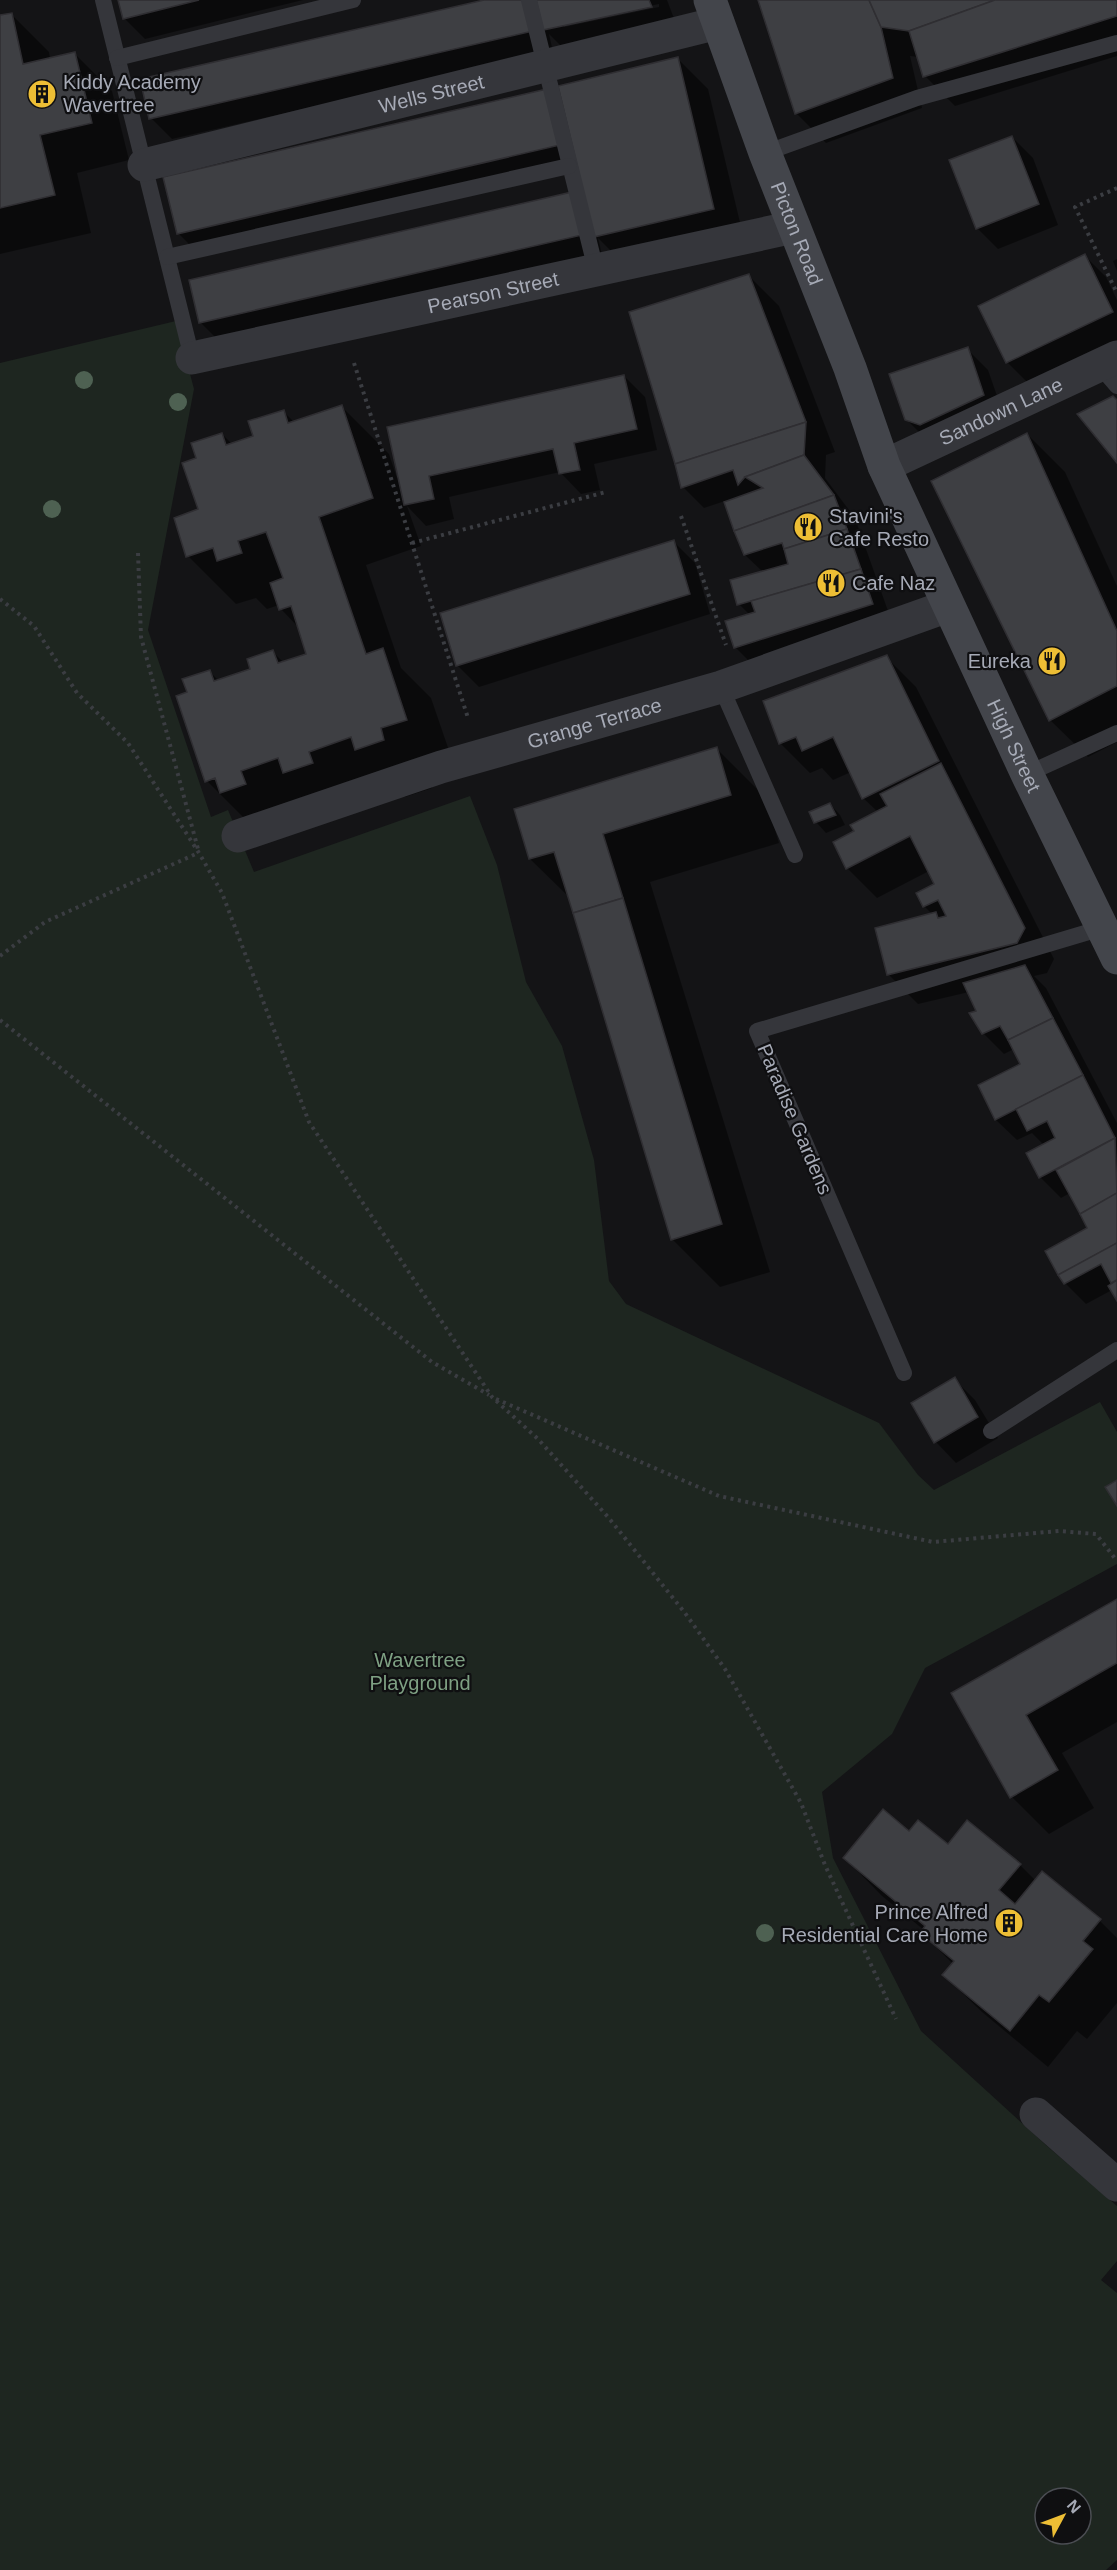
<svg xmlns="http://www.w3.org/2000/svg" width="1117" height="2570" font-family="Arial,sans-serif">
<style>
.green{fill:#1e2620;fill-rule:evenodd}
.shadow{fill:#0007;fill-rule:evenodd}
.building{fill:#3e3f43;stroke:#2f2e32;stroke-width:1.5}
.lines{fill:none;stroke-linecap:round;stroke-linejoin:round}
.path{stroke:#3b3d42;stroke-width:4;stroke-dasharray:3 4.5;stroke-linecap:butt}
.lane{stroke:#35363b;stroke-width:16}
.street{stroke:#35363b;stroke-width:33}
.secondary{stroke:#43454b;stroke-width:33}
.tree{fill:#4e6152}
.labels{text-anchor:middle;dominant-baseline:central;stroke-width:4.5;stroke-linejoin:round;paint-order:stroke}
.poi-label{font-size:20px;fill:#a6aab6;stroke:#0f0f11;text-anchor:start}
.street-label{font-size:20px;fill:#a6aab6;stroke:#0f0f11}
.park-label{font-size:20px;fill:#7ea083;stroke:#0f0f11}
</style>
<rect width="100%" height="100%" fill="#141416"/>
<path class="green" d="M176,321L194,389L148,630L211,817L228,810L254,872L470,796L497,865L526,982L562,1046L594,1160L609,1281L626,1304L879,1423L918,1475L934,1490L1100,1402L1117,1432V1564L925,1668L892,1734L822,1792L833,1858L921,2031L1047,2146L1117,2206V2261L1101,2280L1117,2293V2560L1106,2570H0V363ZM1045,2498H1081V2534H1045Z"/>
<g class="shadow">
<polygon points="120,0 303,0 145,39 124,18"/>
<path d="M491,0H667L681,37L574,59L549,34L553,52L172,139L151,118ZM659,4V7L564,27V24Z"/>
<polygon points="759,0 1117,0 1117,56 955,106 925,76 919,57 910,56 922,108 826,143 796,113"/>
<polygon points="11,14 49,52 50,59 75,54 112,91 129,160 77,173 91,233 0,254 0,17"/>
<polygon points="678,59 708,89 744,239 626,266 598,238 602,255 221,343 200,322 571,194 579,166 199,254 178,233"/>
<polygon points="1012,137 1033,158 1058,225 998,249 977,228"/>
<polygon points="1085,256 1106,277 1117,300 1117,341 1028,383 1007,362 980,306"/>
<polygon points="1117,259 1117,271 1113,261"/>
<polygon points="749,276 779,306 835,452 826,455 825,478 855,518 893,625 757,669 736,648 727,622 750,615 739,604 763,572 745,555 725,501 704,508 683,487 676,463"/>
<polygon points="967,349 988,370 1004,416 928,441 906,419"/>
<polygon points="624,376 645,397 657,450 594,464 600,490 581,494 560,472 449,497 454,519 426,526 407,506 421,546 366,565 401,668 431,698 455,768 428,776 432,788 405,797 394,787 255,829 207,781 189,693 209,671 219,681 252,670 273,652 284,663 308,654 299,628 281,609 279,605 267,609 256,598 236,604 188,556 200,510 198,459 222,434 232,444 255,437 283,411 294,422 341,406 389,454 397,478"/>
<polygon points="1027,434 1065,472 1117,586 1117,742 1088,757 1050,720"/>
<polygon points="674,542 695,563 710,614 479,687 458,666 442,614"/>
<polygon points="886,657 916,687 1054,959 1047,973 1034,976 1046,988 1117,1123 1117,1298 1112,1290 1086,1304 1065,1283 1089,1228 1070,1193 1061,1198 1040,1177 1044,1145 1032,1133 1017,1140 996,1120 980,1086 1022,1065 1014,1049 1004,1054 983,1033 978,1012 969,992 918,1004 888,974 933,915 925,907 918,893 936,884 929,871 877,898 847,868 856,832 878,812 863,798 851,772 833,780 822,768 810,773 780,743"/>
<polygon points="717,749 765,797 779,843 650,882 770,1272 720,1287 672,1239 569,897 530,859 516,810"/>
<polygon points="830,804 840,815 845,825 826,833 816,822 811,812"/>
<polygon points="954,1379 975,1400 998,1438 956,1463 936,1442 913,1404"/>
<polygon points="1117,1600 1117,1722 1062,1753 1094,1808 1049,1834 1012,1797 953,1694"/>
<polygon points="909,1833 948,1846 1020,1865 1036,1881 1100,1921 1117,1938 1117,2003 1087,2039 1077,2031 1048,2067 982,2012 944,1975 953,1964 922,1933 924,1930 882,1896 845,1858"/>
</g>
<g class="building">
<polygon points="118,0 199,0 123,19"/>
<polygon points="484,0 525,0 533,31 149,119 140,79"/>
<polygon points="536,0 649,0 652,7 543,30"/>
<polygon points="758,0 869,0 881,27 893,78 795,114"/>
<polygon points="869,0 995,0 909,31 881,27"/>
<polygon points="995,0 1117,0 1117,16 923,77 909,31"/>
<polygon points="12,13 23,64 75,52 92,123 40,135 55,195 0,208 0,15"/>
<polygon points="678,57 714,209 594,237 558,86"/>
<polygon points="547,89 560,145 177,234 163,177"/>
<polygon points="1012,136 1039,204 976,229 949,160"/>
<polygon points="572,192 582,235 199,323 189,280"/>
<polygon points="1085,254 1113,312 1006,363 978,306"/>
<polygon points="749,274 806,422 675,464 629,312"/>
<polygon points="968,347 984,395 920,425 905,420 889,374"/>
<polygon points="624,375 637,429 574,443 580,470 559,474 553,449 429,476 434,499 404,505 387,427"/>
<polygon points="1113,396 1117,400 1117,463 1077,414"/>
<polygon points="342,405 373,498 319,517 366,654 383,648 407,720 381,728 384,740 355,750 351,737 309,752 313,763 283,773 278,758 241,771 246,784 220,793 215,778 205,782 176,696 187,692 182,679 210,670 214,681 250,669 247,659 273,650 278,663 306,654 291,606 279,610 270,583 283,578 266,532 238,541 242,553 217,561 213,548 186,557 174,518 198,509 182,463 196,458 191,443 222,433 226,445 253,436 248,421 284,410 288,423"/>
<polygon points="806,422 804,455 745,477 738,485 733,470 681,488 675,464"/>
<polygon points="1027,433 1117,631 1117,686 1049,721 931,481"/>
<polygon points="804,455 834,495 734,531 724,502 763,488 745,477"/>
<polygon points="834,495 847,529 784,549 782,543 744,555 734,531"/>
<polygon points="847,529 861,569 737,605 730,580 788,564 784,549"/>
<polygon points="674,540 690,594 456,666 440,613"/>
<polygon points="861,569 873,604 734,648 725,621 755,612 751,601"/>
<polygon points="887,655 939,761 862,799 833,737 802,751 796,737 779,744 763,701"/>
<polygon points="717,747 731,795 603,834 623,898 573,913 554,852 529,859 514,809"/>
<polygon points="941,763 1025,928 1017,943 887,975 875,928 936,912 938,918 946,916 938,900 923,907 916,893 934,884 910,836 846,869 833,842 854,831 850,825 887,806 880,794"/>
<polygon points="830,803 836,815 814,823 809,812"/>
<polygon points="623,898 722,1224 671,1240 573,913"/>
<polygon points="1025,965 1053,1018 1008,1040 1000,1026 982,1034 969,1013 976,1011 963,983"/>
<polygon points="1053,1018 1083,1075 995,1120 978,1085 1020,1064 1008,1040"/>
<polygon points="1083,1075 1115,1138 1039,1178 1026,1153 1055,1138 1047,1121 1027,1131 1016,1109"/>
<polygon points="1115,1138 1117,1193 1080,1214 1056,1170"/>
<polygon points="1117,1193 1117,1243 1058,1275 1045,1251 1087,1228 1080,1214"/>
<polygon points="1117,1243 1117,1280 1111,1283 1101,1264 1064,1284 1058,1275"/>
<polygon points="1117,1280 1117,1301 1108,1286"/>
<polygon points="955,1377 978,1417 934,1443 911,1403"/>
<polygon points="1117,1480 1117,1506 1105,1487"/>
<polygon points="1117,1599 1117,1663 1026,1715 1058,1770 1010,1798 951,1693"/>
<polygon points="883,1809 909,1831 918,1820 948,1844 967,1820 1021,1864 999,1890 1015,1904 1042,1871 1101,1919 1083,1941 1093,1949 1049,2002 1039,1995 1010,2031 942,1975 954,1961 920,1933 925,1926 843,1858"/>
</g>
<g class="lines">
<g class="path">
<polyline points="1117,188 1075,207 1117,293"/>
<polyline points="354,363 468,718"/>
<polyline points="681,516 726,645"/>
<polyline points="412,543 606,492"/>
<polyline points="138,553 141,637 198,849"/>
<polyline points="0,599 34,626 77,693 128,743 199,853 222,893 309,1122 492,1397 538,1439 608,1517 685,1613 725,1669 801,1803 825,1865 896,2019"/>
<polyline points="0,956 45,922 198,853"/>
<polyline points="0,1020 432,1362 489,1395"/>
<polyline points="496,1399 719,1496 933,1542 1059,1531 1096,1534 1117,1561"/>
</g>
<g class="lane">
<polyline points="103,0 192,358"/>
<polyline points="529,0 596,270"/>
<polyline points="117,58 353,0"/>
<polyline points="765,153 917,98 1117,43"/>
<polyline points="167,257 569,166"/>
<polyline points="1099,365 1117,386"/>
<polyline points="721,687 795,855"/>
<polyline points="1027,774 1117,733"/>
<polyline points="904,1373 757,1031 1102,928"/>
<polyline points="991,1431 1117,1350"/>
</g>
<g class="street">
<path id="s1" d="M144,165L718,23"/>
<path id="s2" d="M192,358L794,227"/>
<path id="s3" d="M884,466L1117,357"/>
<path id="s4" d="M238,836L441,767L721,687L948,606"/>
<polyline points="1036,2114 1117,2185"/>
</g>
<path class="secondary" id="s5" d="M710,0L765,153L850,368L884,466L1027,774L1117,958"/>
</g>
<g class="tree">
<circle cx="84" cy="380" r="9"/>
<circle cx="178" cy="402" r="9"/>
<circle cx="52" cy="509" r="9"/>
<circle cx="765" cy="1933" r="9"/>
</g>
<defs>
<g id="building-disc" transform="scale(1.5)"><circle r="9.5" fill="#edbe35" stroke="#0f0f11"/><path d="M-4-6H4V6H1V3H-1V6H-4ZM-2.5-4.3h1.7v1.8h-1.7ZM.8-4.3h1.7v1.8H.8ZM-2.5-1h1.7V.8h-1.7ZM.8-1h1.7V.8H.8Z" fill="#111"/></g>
<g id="restaurant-disc" transform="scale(1.5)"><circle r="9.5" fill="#edbe35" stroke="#0f0f11"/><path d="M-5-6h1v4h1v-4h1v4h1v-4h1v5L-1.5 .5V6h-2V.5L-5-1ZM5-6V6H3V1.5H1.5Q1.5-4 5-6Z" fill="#111"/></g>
</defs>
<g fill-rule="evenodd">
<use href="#building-disc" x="42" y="94"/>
<use href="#restaurant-disc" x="808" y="527"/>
<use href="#restaurant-disc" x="831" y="583"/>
<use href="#restaurant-disc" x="1052" y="661"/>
<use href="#building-disc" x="1009" y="1923"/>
</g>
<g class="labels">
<g class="poi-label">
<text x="63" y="82">Kiddy Academy<tspan x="63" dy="23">Wavertree</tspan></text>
<text x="829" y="516">Stavini's<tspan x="829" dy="23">Cafe Resto</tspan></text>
<text x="852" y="583">Cafe Naz</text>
<text x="1031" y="661" text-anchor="end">Eureka</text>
<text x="988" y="1912" text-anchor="end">Prince Alfred<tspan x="988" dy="23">Residential Care Home</tspan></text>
</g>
<g class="street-label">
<text stroke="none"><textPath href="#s1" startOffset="296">Wells Street</textPath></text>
<text stroke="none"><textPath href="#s5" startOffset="249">Picton Road</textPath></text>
<text stroke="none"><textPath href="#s2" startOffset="308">Pearson Street</textPath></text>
<text stroke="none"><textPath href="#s3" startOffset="129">Sandown Lane</textPath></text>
<text stroke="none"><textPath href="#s4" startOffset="374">Grange Terrace</textPath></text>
<text stroke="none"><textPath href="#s5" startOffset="806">High Street</textPath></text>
<text transform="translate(795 1119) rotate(67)">Paradise Gardens</text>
</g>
<g class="park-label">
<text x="420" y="1660">Wavertree<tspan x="420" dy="23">Playground</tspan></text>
</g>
</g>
<g transform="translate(1063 2516) rotate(49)"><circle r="28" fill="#0f0f11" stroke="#4b4d53" stroke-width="1.5"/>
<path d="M0-4.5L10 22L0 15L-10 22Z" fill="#edbe35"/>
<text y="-9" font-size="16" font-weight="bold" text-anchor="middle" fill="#a6aab6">N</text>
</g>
</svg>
